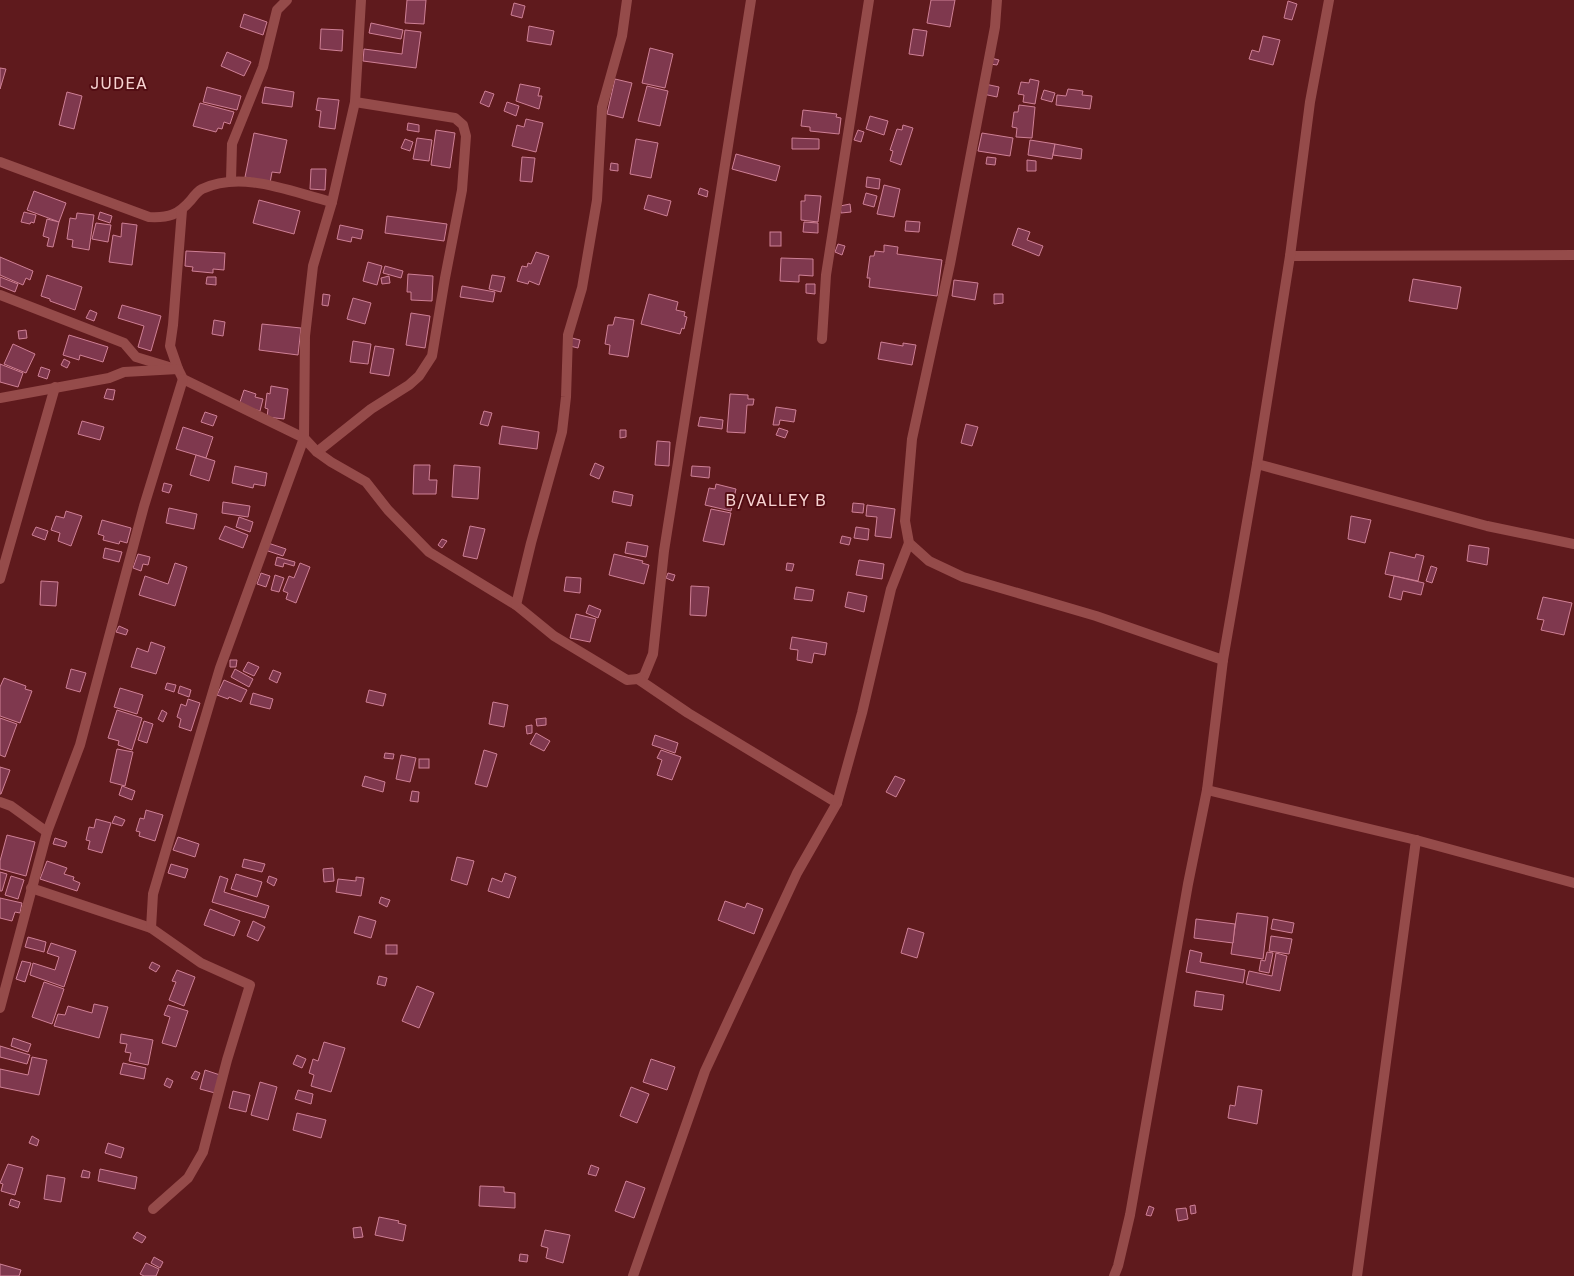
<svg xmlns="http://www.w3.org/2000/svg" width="1574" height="1276" font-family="'Golos Text',sans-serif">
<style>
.building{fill:#7f384e;stroke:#cf8096}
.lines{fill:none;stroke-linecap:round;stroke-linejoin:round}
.street{stroke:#954b4a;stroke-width:10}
.labels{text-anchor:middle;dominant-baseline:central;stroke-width:4;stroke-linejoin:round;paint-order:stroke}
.quarter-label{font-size:16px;letter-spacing:1px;fill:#f6d2d0;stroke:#530d13}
</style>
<rect width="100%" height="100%" fill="#5f1a1d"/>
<g class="building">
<polygon points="407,0 426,0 424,24 405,23"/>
<polygon points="931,0 955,0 950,27 927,23"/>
<polygon points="1288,1 1297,4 1292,20 1284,18"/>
<polygon points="514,3 525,6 522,18 511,15"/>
<polygon points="244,14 267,22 263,35 240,27"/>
<polygon points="371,23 403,30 401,39 369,33"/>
<polygon points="529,26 554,31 551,45 527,41"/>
<polygon points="321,29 343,30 342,51 320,49"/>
<polygon points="913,29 927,31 923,56 909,54"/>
<polygon points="405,30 421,32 416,68 363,61 364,49 402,54"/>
<polygon points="1263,36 1280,40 1273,65 1249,59 1252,50 1259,52"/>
<polygon points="650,48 673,54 665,88 642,83"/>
<polygon points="227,52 251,62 244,76 221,66"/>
<polygon points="991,58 999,60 997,65 990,64"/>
<polygon points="0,68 6,69 0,89"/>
<polygon points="615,79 632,83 623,118 607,114"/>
<polygon points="1030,79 1039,81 1035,104 1023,102 1024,95 1018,94 1021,82 1029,83"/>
<polygon points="520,84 540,88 538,96 542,96 539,109 516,101"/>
<polygon points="985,84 999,87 997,97 983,94"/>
<polygon points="647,86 668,91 660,126 638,121"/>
<polygon points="207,87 241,96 237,110 203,102"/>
<polygon points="265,87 294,92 292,107 262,103"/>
<polygon points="1068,89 1083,91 1082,95 1092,96 1090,109 1056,105 1057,95 1066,96"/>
<polygon points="1044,90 1055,93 1052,102 1041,99"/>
<polygon points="485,91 494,94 489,107 480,103"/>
<polygon points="67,92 82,96 74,129 59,125"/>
<polygon points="318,98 339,100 335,129 319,127 321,111 316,110"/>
<polygon points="507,102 519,106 516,116 504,111"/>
<polygon points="200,103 234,112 230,124 224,122 222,129 218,128 216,132 193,126"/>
<polygon points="1019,105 1035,107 1032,138 1016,137 1017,128 1012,127 1014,112 1018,112"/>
<polygon points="803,110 837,114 836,117 841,118 839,134 810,131 810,127 801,126"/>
<polygon points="870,116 888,121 884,135 866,129"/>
<polygon points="526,119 543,123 536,152 512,146 517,125 524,127"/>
<polygon points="408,123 419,125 419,132 407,130"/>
<polygon points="903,125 913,128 901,165 890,161 893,151 890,150 897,129 902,130"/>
<polygon points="436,130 455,133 450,168 431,165"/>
<polygon points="858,130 864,132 861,142 854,140"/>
<polygon points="254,133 287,140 280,173 272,172 270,183 245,177"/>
<polygon points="982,133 1013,138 1010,156 978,151"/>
<polygon points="417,138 432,140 429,161 413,159"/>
<polygon points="792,138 819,139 819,149 792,149"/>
<polygon points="405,139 413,142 410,151 401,148"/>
<polygon points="636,139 658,143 651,178 630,174"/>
<polygon points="1030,140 1055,144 1052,159 1028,155"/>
<polygon points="1055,144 1082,149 1081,159 1053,155"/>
<polygon points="736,154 780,166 776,181 732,169"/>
<polygon points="522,157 535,158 532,182 520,181"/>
<polygon points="987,157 996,158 995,165 986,164"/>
<polygon points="1027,160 1036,161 1036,171 1027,171"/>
<polygon points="611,163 618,164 618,171 610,170"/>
<polygon points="311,169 326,169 325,190 310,189"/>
<polygon points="867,177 880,179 879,189 866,187"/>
<polygon points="884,185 900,189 894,217 877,214"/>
<polygon points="700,188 708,191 707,197 698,194"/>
<polygon points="34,191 66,203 59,222 27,210"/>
<polygon points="866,193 877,196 874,207 863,204"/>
<polygon points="648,195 671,201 667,216 644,209"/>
<polygon points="805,195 821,196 818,222 801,220 801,201 805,201"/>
<polygon points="259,200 300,211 294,234 253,223"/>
<polygon points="850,204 851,212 841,213 840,206"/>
<polygon points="24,212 36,215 34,223 31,222 30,224 21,222"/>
<polygon points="100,212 112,216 110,223 98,219"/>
<polygon points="77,213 94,215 89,250 72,247 73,240 67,239 70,218 76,219"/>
<polygon points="387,216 447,224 444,241 385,233"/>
<polygon points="47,219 59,222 53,247 47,246 49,238 43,236"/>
<polygon points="906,221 920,222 919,232 905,231"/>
<polygon points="804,222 818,223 818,233 803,232"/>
<polygon points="96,223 111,225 108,242 92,239"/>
<polygon points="122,223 137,225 132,265 109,262 113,235 121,237"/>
<polygon points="340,225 363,230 361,239 352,237 351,242 337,239"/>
<polygon points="1018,228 1030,232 1027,240 1043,246 1039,256 1012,245"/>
<rect x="770" y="232" width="11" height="14"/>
<polygon points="838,244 845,246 842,255 835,252"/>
<polygon points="884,245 898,247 897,254 942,260 937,296 869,287 870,278 867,278 870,256 874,256 875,251 884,252"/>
<polygon points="186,251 225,253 224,270 213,269 213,273 192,271 193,267 185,266"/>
<polygon points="536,252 549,256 539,285 529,281 528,284 517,281 522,266 527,267 528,263 531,264"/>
<polygon points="0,257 33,271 30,280 26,278 23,285 0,275"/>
<polygon points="781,258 813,259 813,276 799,275 799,282 780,281"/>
<polygon points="368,262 382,266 377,285 363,281"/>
<polygon points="385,266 403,271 401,278 383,273"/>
<polygon points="408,274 433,276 432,301 411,300 411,292 407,292"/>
<polygon points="47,275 82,287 75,310 50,301 50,299 41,296"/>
<polygon points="492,275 505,277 501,292 489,289"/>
<polygon points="389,276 390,283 382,284 381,278"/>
<polygon points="0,277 18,284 15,292 0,286"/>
<polygon points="207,277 216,277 216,285 206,284"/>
<polygon points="1413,279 1461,287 1457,309 1409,301"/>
<polygon points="954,280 978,283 975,300 952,296"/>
<polygon points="806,284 815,284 815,294 806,293"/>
<polygon points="462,286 495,292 493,302 460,297"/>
<polygon points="323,294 330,295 328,306 322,305"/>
<polygon points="649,294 678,302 676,310 685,312 684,316 687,317 684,329 682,328 680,334 641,324"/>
<polygon points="994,294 1003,294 1003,303 994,304"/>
<polygon points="353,298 371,303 365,324 347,319"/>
<polygon points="122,305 161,316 151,351 138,347 144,326 118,318"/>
<polygon points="90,310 97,313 94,321 86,318"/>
<polygon points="411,313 430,316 425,348 406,345"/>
<polygon points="615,317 634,320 628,357 609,354 610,345 605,344 608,325 613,325"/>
<polygon points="214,320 225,322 223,336 212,334"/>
<polygon points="262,324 301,328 298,355 259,350"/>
<polygon points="26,330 27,338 19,339 18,331"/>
<polygon points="69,335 108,347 103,362 80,355 79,360 63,355"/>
<polygon points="572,338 580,340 578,348 570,346"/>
<polygon points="353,341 371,344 368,364 350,362"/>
<polygon points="881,342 903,346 903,343 916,345 912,365 878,359"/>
<polygon points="13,344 35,354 26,373 4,364"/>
<polygon points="375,346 394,349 389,376 370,373"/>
<polygon points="64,359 70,362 67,368 61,365"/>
<polygon points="0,364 23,373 18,387 0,382"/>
<polygon points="41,367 50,370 47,379 38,376"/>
<polygon points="271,386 288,389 284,419 267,417 268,409 265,408 267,393 270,394"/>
<polygon points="107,389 115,390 113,400 104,398"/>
<polygon points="244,390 256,394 255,397 263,399 260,411 239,405"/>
<polygon points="730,394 748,395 748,399 754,399 753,405 747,405 745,433 727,432"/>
<polygon points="776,407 796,410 794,422 780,420 779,425 773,425"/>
<polygon points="484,411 492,413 488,426 480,424"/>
<polygon points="205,412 217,416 213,426 201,422"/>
<polygon points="700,417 723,420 722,429 698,426"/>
<polygon points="82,421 104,427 100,440 78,434"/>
<polygon points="966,424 978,427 972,446 961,443"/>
<polygon points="502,426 539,432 537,449 499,444"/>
<polygon points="183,427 213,437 206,458 176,449"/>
<polygon points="779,428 788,431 785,438 776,435"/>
<polygon points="620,430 626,430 626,437 620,438"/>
<polygon points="657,441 670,442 669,466 655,465"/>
<polygon points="196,455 215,461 209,481 190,475"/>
<polygon points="595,463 604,467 599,479 590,475"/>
<polygon points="414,465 430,465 429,480 437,480 436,494 413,494"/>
<polygon points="454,465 480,467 478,499 452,497"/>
<polygon points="235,466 267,473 265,486 254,484 253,488 232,483"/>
<polygon points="692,466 710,467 709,478 691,476"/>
<polygon points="164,483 172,485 169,493 162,491"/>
<polygon points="716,484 736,489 731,511 705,505 709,488 715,489"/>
<polygon points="614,491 633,495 631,506 612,502"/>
<polygon points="223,502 250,506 248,517 222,513"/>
<polygon points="853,503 864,504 863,513 852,512"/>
<polygon points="867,505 895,509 891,538 875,536 877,517 866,516"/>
<polygon points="169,508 197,514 194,529 166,523"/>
<polygon points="711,509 731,513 724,545 703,541"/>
<polygon points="66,511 82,516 71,546 58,541 60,533 51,530 56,516 64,518"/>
<polygon points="1351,516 1371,520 1365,543 1348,539"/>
<polygon points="239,517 253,522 250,532 236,527"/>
<polygon points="102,520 131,528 127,543 120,541 119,544 103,540 104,536 98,534"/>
<polygon points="225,526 248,535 243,548 219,539"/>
<polygon points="470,526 485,529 477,559 463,556"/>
<polygon points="36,527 48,531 45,540 32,535"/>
<polygon points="856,527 869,529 868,540 854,538"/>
<polygon points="842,536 851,538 849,545 840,543"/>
<polygon points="442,539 447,541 442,548 438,545"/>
<polygon points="627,542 648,546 646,557 625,553"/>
<polygon points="268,543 286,549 283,556 265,550"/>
<polygon points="1469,545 1489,548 1487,565 1467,561"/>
<polygon points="105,548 122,552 119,562 103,558"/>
<polygon points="1390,552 1415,558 1416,554 1424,556 1418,581 1385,574"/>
<polygon points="138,554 150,557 148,565 143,564 141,571 133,568"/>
<polygon points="614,554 643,561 642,563 649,565 644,584 609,575"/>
<polygon points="277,557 295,562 294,566 284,563 283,567 275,565"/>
<polygon points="859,560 884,564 882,579 856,575"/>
<polygon points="175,563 187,567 175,606 139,595 145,576 168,584"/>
<polygon points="300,563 310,567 296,603 286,599 288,593 283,591 289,576 294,578"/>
<polygon points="787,563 794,564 792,571 786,570"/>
<polygon points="1431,566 1437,568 1432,583 1426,581"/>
<polygon points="261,573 270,576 266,587 257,584"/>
<polygon points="668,573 675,575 673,581 666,578"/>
<polygon points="275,575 284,578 279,592 271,590"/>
<polygon points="1394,576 1424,583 1421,595 1403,591 1401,600 1389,597"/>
<polygon points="566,577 581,578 580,593 564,591"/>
<polygon points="41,581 58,582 56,606 40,605"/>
<polygon points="691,586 709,587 706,616 690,615"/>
<polygon points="796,587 814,590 812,601 794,599"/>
<polygon points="848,592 867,596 864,612 845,607"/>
<polygon points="1543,597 1572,603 1564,635 1541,630 1544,620 1537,619"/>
<polygon points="589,605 601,610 598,618 586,613"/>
<polygon points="576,614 596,619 590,642 570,638"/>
<polygon points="119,626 128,630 126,635 116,632"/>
<polygon points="792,637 827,643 825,655 814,653 812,663 797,660 798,650 790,649"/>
<polygon points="151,642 165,647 156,674 131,667 137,648 148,652"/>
<polygon points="230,660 237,660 236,667 230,667"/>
<polygon points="248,662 259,667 254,676 243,671"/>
<polygon points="71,669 86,673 80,692 66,688"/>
<polygon points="235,669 253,679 249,687 231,677"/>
<polygon points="273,670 281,673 277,683 269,679"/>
<polygon points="4,678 26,686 25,689 32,691 20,723 0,716 0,687"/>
<polygon points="224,680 247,690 241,702 229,697 228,699 217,695"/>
<polygon points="167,683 176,685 174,692 165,689"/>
<polygon points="180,686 191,690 189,697 178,693"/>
<polygon points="120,688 143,695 137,714 114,707"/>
<polygon points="369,690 386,694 383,706 366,702"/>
<polygon points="253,693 273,699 270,709 250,704"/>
<polygon points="188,699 200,703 191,731 179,727 181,719 177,717 181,704 186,706"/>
<polygon points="493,702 508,705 504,727 489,724"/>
<polygon points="117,710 142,718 132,750 118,745 119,741 108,738"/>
<polygon points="162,710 167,713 163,722 158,719"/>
<polygon points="0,718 17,724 5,757 0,755"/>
<polygon points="546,718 546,725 537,726 536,719"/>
<polygon points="144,721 153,724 147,743 138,740"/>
<polygon points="532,725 532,733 527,734 526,726"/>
<polygon points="536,733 550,741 544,751 530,744"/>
<polygon points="655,735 678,743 675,753 652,745"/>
<polygon points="117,749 133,752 125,786 110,782"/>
<polygon points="484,750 497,754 487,787 475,784"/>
<polygon points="661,750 681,757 672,780 657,775 662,760 657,758"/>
<polygon points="385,753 394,754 393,759 384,758"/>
<polygon points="401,755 416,758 410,782 396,779"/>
<rect x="419" y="759" width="10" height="9"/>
<polygon points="0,767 10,770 1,794 0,794"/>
<polygon points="365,776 385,782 383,792 362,786"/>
<polygon points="895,776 905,780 896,797 886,792"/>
<polygon points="122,786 135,791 132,800 119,795"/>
<polygon points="412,791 419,792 418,802 410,801"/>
<polygon points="146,810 163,815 155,841 139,836 140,832 136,831 140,818 144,819"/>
<polygon points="115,816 125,820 122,826 112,823"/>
<polygon points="96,819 111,823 102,853 88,849 90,841 86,840 89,827 94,828"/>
<polygon points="7,835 35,842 26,876 0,869 0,861"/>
<polygon points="178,837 199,844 195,857 173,850"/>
<polygon points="55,838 67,842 65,847 53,844"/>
<polygon points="457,857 474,861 467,885 451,880"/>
<polygon points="244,859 265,864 262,872 242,867"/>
<polygon points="47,861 67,868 64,874 74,877 73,880 80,883 77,891 40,879"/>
<polygon points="171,864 188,869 185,878 168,873"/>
<polygon points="333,868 334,881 324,882 323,869"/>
<polygon points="0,872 7,874 2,891 0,891"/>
<polygon points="505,873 516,877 509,898 488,891 492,878 502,882"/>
<polygon points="236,874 262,882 257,897 231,889"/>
<polygon points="11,876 24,880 18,899 5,895"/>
<polygon points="220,876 228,879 224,892 269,906 265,918 212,902"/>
<polygon points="269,876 277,879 274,886 267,882"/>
<polygon points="356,877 364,878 361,896 336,892 338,879 356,881"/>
<polygon points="381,897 390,900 387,907 379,903"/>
<polygon points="0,898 22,903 20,913 15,912 12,921 0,918"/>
<polygon points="725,901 745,908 747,903 763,909 754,934 718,920"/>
<polygon points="210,909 240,921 234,936 204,925"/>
<polygon points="1237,913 1268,917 1263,959 1231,954"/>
<polygon points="359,916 376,921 371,938 354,933"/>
<polygon points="1196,919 1235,924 1233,943 1194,938"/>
<polygon points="1273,919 1294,923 1292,933 1271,929"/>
<polygon points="253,921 265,927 258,941 247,936"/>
<polygon points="908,928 924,933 917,958 901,953"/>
<polygon points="1271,936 1292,939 1289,954 1269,951"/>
<polygon points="28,937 46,942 44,952 25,947"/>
<polygon points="51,943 76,951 64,987 30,975 33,963 55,970 59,957 47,953"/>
<rect x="386" y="945" width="11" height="9"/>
<polygon points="1190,950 1202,953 1200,962 1245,970 1243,983 1186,972"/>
<polygon points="1267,952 1273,953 1269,973 1259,971 1261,960 1265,961"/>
<polygon points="1276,953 1287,956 1280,991 1246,984 1249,971 1272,976"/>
<polygon points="22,961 31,963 25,982 16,979"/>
<polygon points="152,962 160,966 156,972 149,968"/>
<polygon points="177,970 195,977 184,1006 169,1000 176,982 172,981"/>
<polygon points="379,976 387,978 385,986 377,984"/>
<polygon points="44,982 64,989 52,1024 32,1017"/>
<polygon points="417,986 434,993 419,1028 402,1021"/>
<polygon points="1196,991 1224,995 1222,1010 1194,1006"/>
<polygon points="94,1004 108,1007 99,1038 54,1026 58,1014 65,1015 68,1006 92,1013"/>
<polygon points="168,1005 188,1011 176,1047 162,1043 170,1017 164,1015"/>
<polygon points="121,1034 153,1040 148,1065 129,1061 131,1053 125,1052 127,1044 120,1043"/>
<polygon points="13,1038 31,1044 28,1052 11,1046"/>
<polygon points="324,1042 345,1048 331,1092 311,1086 314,1075 309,1073 313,1059 318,1061"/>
<polygon points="0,1046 30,1055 27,1064 0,1057"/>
<polygon points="297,1055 306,1059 302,1068 293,1064"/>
<polygon points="32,1057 47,1060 39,1095 0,1087 0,1069 28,1075"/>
<polygon points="651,1059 675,1067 667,1090 643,1082"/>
<polygon points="123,1063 146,1068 144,1079 120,1074"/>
<polygon points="205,1070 220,1075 215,1093 200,1089"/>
<polygon points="195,1071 200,1073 197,1080 191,1078"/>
<polygon points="167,1078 173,1081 170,1088 164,1085"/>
<polygon points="260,1082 277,1087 268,1120 251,1115"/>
<polygon points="1238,1086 1262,1090 1257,1124 1228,1118 1230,1105 1235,1106"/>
<polygon points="631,1087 649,1094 637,1123 620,1116"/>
<polygon points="298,1090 313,1094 311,1104 295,1099"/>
<polygon points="233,1091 250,1095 246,1112 229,1108"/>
<polygon points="297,1113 326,1120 321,1138 293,1130"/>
<polygon points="32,1136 39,1140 37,1146 29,1143"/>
<polygon points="108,1143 124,1148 121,1158 105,1153"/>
<polygon points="8,1164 23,1168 15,1195 1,1191 3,1184 0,1183"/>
<polygon points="591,1165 599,1168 596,1176 588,1174"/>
<polygon points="100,1169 137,1177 135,1189 98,1181"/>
<polygon points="83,1170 90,1172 89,1178 81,1177"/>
<polygon points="47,1175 65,1178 61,1202 44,1199"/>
<polygon points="626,1181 645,1188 634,1218 615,1211"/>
<polygon points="480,1186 504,1187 504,1192 515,1193 515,1208 479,1206"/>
<polygon points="11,1199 20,1202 18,1208 9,1205"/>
<polygon points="1195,1205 1196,1213 1191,1214 1190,1206"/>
<polygon points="1149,1206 1154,1208 1151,1216 1146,1215"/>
<polygon points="1186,1208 1188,1219 1178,1221 1176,1209"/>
<polygon points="379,1217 399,1221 398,1223 406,1225 403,1241 375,1235"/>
<polygon points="361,1227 363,1237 354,1238 353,1228"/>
<polygon points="545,1230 570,1235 563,1263 546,1258 548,1248 541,1246"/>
<polygon points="137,1232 146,1237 142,1243 133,1238"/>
<polygon points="520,1254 528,1255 527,1262 519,1261"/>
<polygon points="154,1257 163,1262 160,1268 151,1263"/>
<polygon points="146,1263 159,1269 156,1276 144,1276 140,1274"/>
<polygon points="0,1264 21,1270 19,1276 0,1276"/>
</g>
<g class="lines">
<g class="street">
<polyline points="997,0 995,27 950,264 912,439 905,521 909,543 929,561 963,577 1096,616 1223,660"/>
<path d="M0,162L149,217C169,218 178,215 191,200C194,196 198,191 202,189C243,170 291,192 332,202"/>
<polyline points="231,180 232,144 263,67 277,10 287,0"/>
<polyline points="1290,256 1574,255"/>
<polyline points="0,295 124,343 136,357 169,367"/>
<polyline points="822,339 826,275 869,0"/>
<polyline points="178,369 170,346 173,325 182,210"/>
<polyline points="0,398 109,378 124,372 178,369 183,379 304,438 317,452 331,462 366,482 388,510 429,552 516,605 554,636 627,680 638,679 644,676 653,654 664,551 751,0"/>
<polyline points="317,452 371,409 409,385 419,376 432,356 445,278 462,190 466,136 463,125 455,118 355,102"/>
<polyline points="1257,464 1487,526 1574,544"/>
<polyline points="0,579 55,387"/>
<polyline points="516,605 531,543 562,432 566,397 568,335 582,288 597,200 602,107 622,36 627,0"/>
<polyline points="638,679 688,713 837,803"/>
<polyline points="1207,790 1416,840 1574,883"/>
<polyline points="0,802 11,806 47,832"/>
<polyline points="31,888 151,928 201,963 250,985 227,1060 203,1152 188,1178 153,1209"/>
<polyline points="151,928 153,894 220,668 304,438 305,336 313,266 332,202 355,102 361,0"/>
<polyline points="0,1008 47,832 80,745 144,506 183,379"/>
<polyline points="633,1276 705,1071 797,873 837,803 862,713 891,589 909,543"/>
<polyline points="1114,1276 1118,1266 1130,1215 1188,884 1207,790 1223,660 1257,464 1290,256 1310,102 1329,0"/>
<polyline points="1357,1276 1416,840"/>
</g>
</g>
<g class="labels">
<g class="quarter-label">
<text x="119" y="83">JUDEA</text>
<text x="776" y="500">B/VALLEY B</text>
</g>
</g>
</svg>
